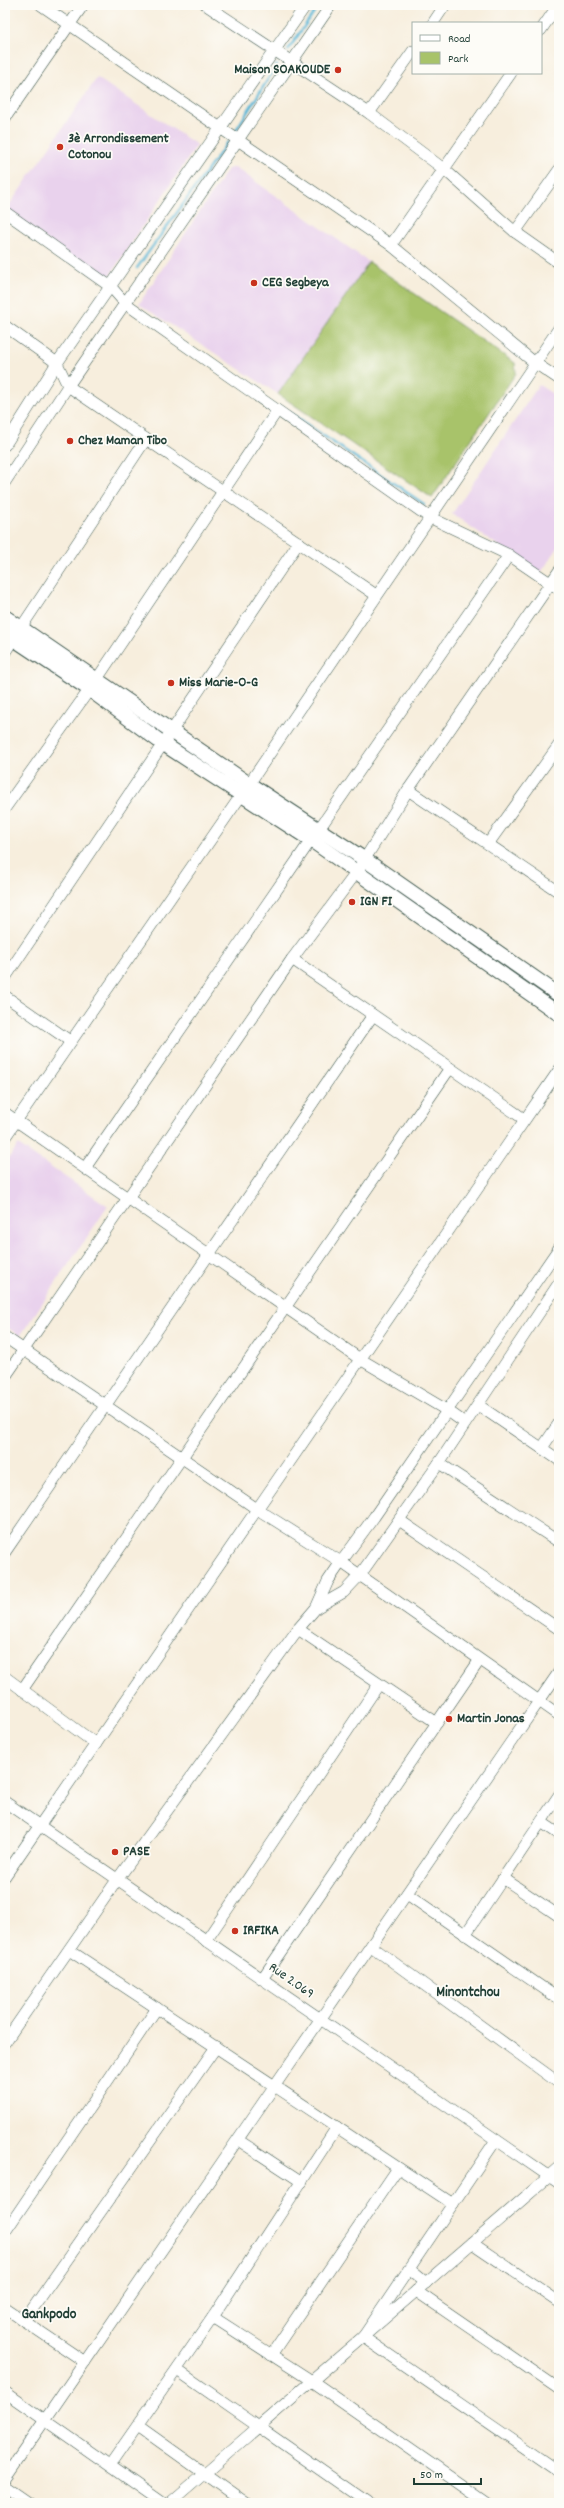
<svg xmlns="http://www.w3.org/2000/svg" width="564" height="2508" font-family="Dekko,sans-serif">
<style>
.built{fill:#e9d2ed}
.green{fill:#a8c36a;stroke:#64804f}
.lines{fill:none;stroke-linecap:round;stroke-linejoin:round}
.stream{stroke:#58b7d7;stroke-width:2.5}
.minor-casing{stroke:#3f584d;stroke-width:12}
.major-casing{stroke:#3f584d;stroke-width:16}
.minor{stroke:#fff;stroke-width:11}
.major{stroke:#fff;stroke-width:14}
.poi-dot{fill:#c8321e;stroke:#fdfcf7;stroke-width:1.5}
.labels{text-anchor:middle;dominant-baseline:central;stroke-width:3.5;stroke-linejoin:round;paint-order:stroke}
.poi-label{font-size:14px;font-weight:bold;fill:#1f3d34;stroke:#fdfcf7;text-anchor:start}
.street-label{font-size:14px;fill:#1f3d34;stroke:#fdfcf7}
.neighbourhood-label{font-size:15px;font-weight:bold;fill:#1f3d34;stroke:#fdfcf7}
</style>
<rect width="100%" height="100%" fill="#fdfcf7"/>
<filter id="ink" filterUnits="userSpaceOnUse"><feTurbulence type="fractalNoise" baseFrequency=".025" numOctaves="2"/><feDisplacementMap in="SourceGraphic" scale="8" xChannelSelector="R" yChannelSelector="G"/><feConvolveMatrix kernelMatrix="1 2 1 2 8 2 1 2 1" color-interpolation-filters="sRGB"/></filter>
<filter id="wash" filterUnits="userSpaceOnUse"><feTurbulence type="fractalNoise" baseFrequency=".012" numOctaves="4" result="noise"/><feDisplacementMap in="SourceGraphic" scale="16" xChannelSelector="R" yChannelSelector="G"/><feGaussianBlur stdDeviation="0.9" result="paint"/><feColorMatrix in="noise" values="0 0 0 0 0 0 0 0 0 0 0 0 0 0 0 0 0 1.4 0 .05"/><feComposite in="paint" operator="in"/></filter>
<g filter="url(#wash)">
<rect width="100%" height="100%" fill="#f7eedd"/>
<g class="built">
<polygon points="97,78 197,145 110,275 100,278 6,210"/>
<polygon points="235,167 369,262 278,394 139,304 228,169"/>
<polygon points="539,385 559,398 559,546 540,574 452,514"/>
<polygon points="18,1145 108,1206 20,1336 5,1326 5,1164"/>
</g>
<polygon class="green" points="369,262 515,363 516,373 432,498 278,394"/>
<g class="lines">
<g class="stream">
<polyline points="288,50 319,5"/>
<polyline points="236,130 277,65"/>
<polyline points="137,268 228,142"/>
<polyline points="287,411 424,504"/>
</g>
</g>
</g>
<g filter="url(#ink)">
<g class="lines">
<g class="minor-casing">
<g id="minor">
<polyline points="41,5 391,245 535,363 559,379"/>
<polyline points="206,5 369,113 445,170 515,232 559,263"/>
<polyline points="433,23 445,5"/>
<polyline points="541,30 558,5"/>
<polyline points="369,113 413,51"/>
<polyline points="5,118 83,5"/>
<polyline points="5,212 111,287 125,303 429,517 509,555 559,589"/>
<polyline points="515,232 559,170"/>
<polyline points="391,245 511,73"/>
<polyline points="5,326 57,363 68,386 376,595"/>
<polyline points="5,445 57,363 306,5"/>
<polyline points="5,482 68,386 331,5"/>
<polyline points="5,652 146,439"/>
<polyline points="408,790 559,892"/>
<polyline points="5,808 97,679 277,411"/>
<polyline points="319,829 509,555"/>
<polyline points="488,844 559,745"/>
<polyline points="292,959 524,1119"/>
<polyline points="5,978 299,542"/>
<polyline points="5,996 70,1041"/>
<polyline points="5,1113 360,1359 448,1411 465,1423"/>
<polyline points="5,1137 249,784 559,328"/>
<polyline points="85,1168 311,840"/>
<polyline points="5,1337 257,1509 341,1562 559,1715"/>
<polyline points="5,1377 292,959 356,873 408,790 559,571"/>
<polyline points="478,1405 559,1460"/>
<polyline points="542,1448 559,1423"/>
<polyline points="439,1463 559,1542"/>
<polyline points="399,1520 559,1629"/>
<polyline points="5,1552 373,1015"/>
<polyline points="316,1608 344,1592 360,1575 439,1463 559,1283"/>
<polyline points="298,1629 437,1723"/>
<polyline points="5,1677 96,1744"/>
<polyline points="22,1690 450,1068"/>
<polyline points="5,1802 559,2183"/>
<polyline points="541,1822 559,1834"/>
<polyline points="5,1876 559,1070"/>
<polyline points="503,1878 559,1916"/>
<polyline points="407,1894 559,1999"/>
<polyline points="465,1935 559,1795"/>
<polyline points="206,1941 379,1684"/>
<polyline points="371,1946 559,2083"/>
<polyline points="69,1950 453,2204"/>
<polyline points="262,1979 479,1661"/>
<polyline points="5,2042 117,1880 298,1629 316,1608 328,1581 341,1562 374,1517 559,1248"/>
<polyline points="238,2140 302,2182"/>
<polyline points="496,2140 363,2337 559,2472"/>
<polyline points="5,2232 157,2008"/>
<polyline points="472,2243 559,2302"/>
<polyline points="409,2269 426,2283"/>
<polyline points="416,2291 559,2389"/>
<polyline points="5,2308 85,2362"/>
<polyline points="213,2317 312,2381 487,2503"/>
<polyline points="24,2321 216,2047"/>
<polyline points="271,2355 398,2168"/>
<polyline points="177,2370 368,2503"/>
<polyline points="5,2392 163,2503"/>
<polyline points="138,2426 246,2503"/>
<polyline points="110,2465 213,2317 337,2127"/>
<polyline points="5,2478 559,1672"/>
<polyline points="5,2487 28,2503"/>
<polyline points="170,2503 559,2168"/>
</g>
</g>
<g class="major-casing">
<g id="major">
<polyline points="5,617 249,784 364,859 559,995"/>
<polyline points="5,633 89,689 162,743 311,840 559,1014"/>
</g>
</g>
<use href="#minor" class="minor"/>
<use href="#major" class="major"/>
</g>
</g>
<g class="poi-dot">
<circle cx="338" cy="70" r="4"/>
<circle cx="60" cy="147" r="4"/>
<circle cx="254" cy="283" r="4"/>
<circle cx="70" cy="441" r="4"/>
<circle cx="171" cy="683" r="4"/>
<circle cx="352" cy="902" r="4"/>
<circle cx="449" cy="1719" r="4"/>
<circle cx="115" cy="1852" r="4"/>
<circle cx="235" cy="1931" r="4"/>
</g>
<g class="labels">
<g class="poi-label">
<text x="330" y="70" text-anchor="end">Maison SOAKOUDE</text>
<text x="68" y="139">3è Arrondissement<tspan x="68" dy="16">Cotonou</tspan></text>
<text x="262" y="283">CEG Segbeya</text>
<text x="78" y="441">Chez Maman Tibo</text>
<text x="179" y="683">Miss Marie-O-G</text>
<text x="360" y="902">IGN FI</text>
<text x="457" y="1719">Martin Jonas</text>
<text x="123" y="1852">PASE</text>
<text x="243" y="1931">IRFIKA</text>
</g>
<g class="street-label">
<text transform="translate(291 1981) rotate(35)">Rue 2.069</text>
</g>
<g class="neighbourhood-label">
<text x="468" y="1993">Minontchou</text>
<text x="49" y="2315">Gankpodo</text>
</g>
</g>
<rect width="564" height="2508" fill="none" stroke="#fdfcf7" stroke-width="20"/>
<rect x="412" y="22" width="130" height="52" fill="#fdfcf7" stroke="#a4b0a9"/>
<rect x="420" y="35" width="20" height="6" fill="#ffffff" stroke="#a4b0a9"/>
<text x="448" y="42" font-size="12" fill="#1f3d34">Road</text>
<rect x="420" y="52" width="20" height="12" fill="#a8c36a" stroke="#a4b0a9"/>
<text x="448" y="62" font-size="12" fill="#1f3d34">Park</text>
<path d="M414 2478v6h67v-6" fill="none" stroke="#1f3d34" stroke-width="2"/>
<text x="420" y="2478" font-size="12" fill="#1f3d34" stroke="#fdfcf7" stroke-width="3" paint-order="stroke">50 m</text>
</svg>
